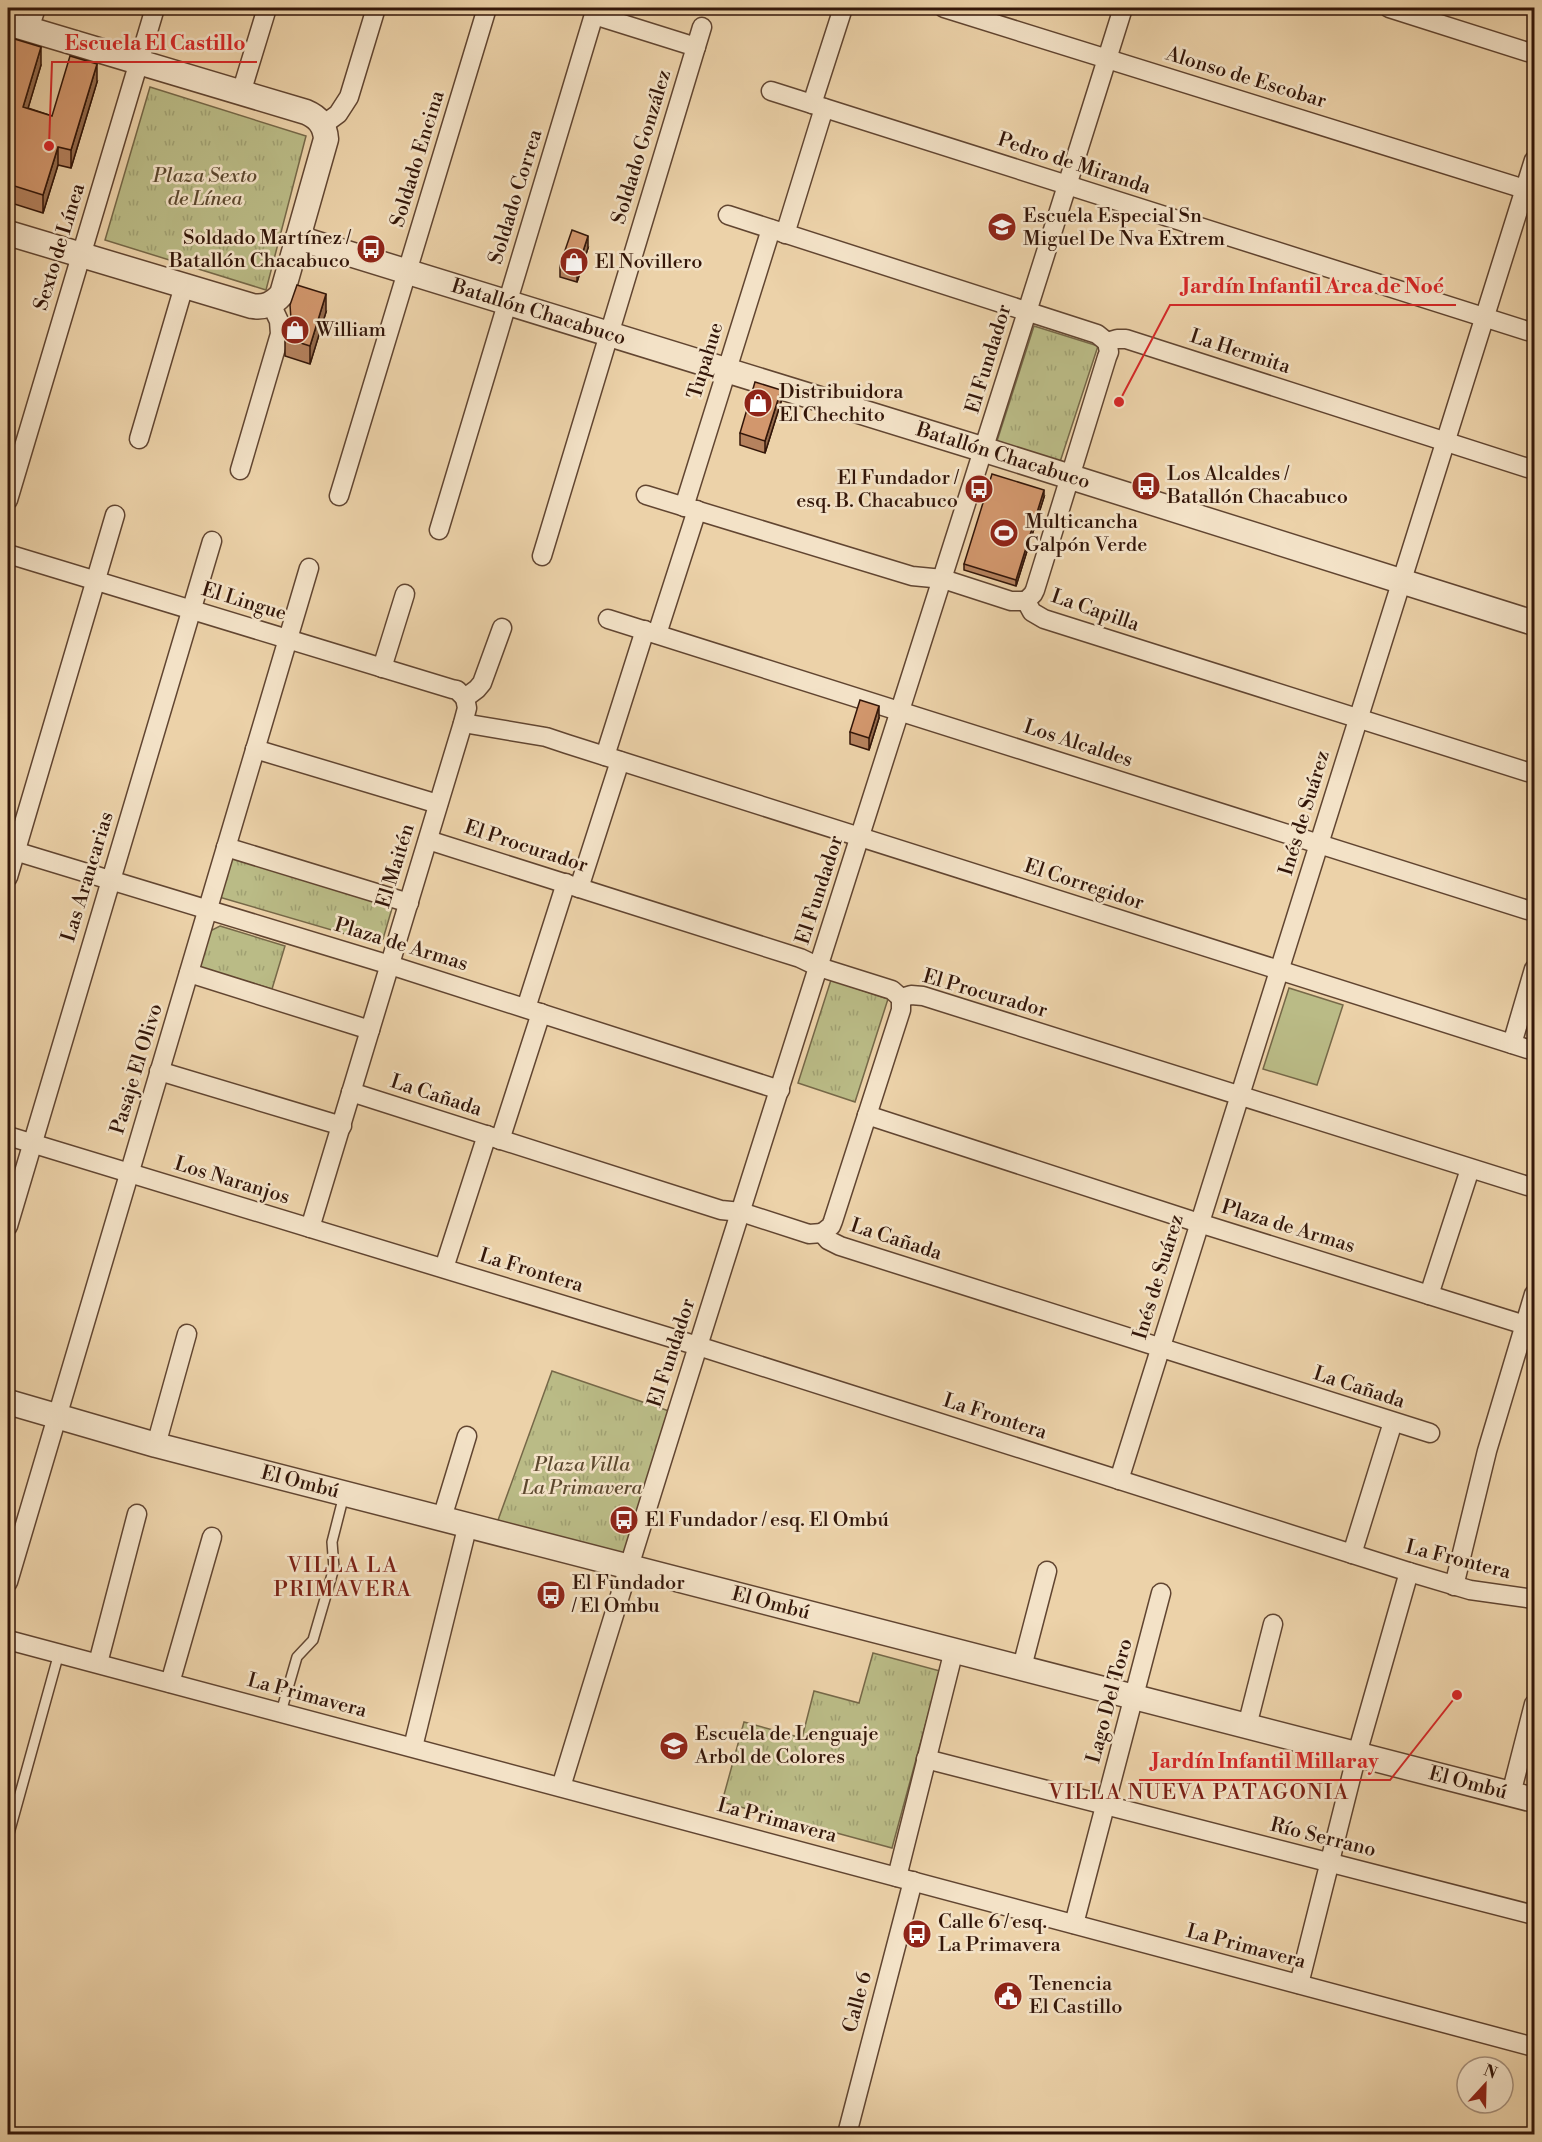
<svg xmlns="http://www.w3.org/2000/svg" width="1542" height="2142" font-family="'Libre Bodoni',serif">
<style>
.green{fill:#babb86;stroke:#766848;stroke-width:1.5}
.park{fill:url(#park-tufts);stroke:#766848;stroke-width:1.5}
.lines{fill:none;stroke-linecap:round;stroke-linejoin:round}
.service-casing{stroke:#614531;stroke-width:12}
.minor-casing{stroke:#614531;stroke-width:21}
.tertiary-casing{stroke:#614531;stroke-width:27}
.service{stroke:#f3e2c7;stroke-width:9}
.minor{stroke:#f3e2c7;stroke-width:18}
.tertiary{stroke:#f3e2c7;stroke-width:24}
.wall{fill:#b5825e;stroke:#331609;stroke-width:1.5}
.shaded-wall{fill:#936a4c;stroke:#331609;stroke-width:1.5}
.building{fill:#d2976d;stroke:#331609;stroke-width:1.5}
.labels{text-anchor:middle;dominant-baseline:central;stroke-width:5;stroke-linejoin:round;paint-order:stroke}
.street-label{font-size:20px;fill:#331609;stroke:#f3e2c7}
.park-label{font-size:20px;font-style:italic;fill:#5c482e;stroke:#f3e2c7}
.poi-label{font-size:20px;fill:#331609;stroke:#f3e2c7;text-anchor:start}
.neighbourhood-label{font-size:21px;letter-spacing:1.5px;fill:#7a1f14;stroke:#f3e2c7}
.leader{fill:none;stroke:#d62828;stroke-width:2}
.callout-dot{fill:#d62828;stroke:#f3e2c7;stroke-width:2}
.callout-label{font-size:21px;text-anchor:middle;font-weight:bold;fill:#d62828;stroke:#f3e2c7;stroke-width:5;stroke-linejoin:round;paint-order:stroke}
</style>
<defs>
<pattern id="park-tufts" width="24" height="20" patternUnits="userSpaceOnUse" patternTransform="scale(1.5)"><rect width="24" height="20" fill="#babb86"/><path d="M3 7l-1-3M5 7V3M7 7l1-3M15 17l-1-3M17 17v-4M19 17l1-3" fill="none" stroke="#a0a072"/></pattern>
</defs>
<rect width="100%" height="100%" fill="#ecd2a9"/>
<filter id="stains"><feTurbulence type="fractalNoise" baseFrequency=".00333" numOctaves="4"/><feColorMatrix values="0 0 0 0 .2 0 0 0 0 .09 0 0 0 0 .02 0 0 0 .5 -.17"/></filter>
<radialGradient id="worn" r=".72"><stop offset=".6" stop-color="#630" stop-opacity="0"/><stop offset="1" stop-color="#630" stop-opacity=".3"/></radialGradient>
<polygon class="green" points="1289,988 1343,1005 1317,1085 1263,1069"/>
<g class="park">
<polygon points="150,87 306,136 266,290 105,240"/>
<polygon points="1034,326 1098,346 1060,462 997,441"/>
<polygon points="232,857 393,905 383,939 376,943 219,897"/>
<polygon points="220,926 285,946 272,989 199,967 210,931"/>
<polygon points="831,980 888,999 855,1102 798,1083"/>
<polygon points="552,1371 669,1411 623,1556 497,1523"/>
<polygon points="873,1653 940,1671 892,1848 722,1802 744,1722 802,1738 814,1691 859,1703"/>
<polygon points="1534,1736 1534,1776 1524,1773"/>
</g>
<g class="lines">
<g class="service-casing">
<g id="service">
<polyline points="281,1712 297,1657 313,1640 334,1568 332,1542 344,1495"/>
<polyline points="8,1837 59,1653"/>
</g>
</g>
<g class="minor-casing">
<g id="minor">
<polyline points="944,8 1534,192"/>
<polyline points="1389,8 1534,54"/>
<polyline points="594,15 696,47"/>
<polyline points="29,29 36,8"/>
<polyline points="771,91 1534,333"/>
<polyline points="241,93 267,8"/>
<polyline points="812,104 843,8"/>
<polyline points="323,125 338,114 349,97 376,8"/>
<polyline points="728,215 1097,334 1107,342"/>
<polyline points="785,234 824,108"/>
<polyline points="1107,342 1117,339 1126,339 1534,470"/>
<polyline points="139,439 184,286"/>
<polyline points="240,470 280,334 279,321 271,304"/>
<polyline points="646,495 912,576 943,579 1011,601 1026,601"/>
<polyline points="339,496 487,8"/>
<polyline points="8,500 155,8"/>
<polyline points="684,507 771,229"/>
<polyline points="439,530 596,8"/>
<polyline points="8,554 452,689 457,690 465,698"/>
<polyline points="542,556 702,27"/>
<polyline points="1026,601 1032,612 1044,619 1534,774"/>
<polyline points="1026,601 1033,594 1035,590 1107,357 1109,352 1107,342"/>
<polyline points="608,619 1534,912"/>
<polyline points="657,634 697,510"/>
<polyline points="382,668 405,594"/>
<polyline points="465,698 477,689 482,683 502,628"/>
<polyline points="463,723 546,737 567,744 1534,1051"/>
<polyline points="255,749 438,804"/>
<polyline points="605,756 645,630"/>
<polyline points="428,840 800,958 819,967 892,990 901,998"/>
<polyline points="226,847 409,903"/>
<polyline points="8,849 390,965 780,1090"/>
<polyline points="8,877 115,515"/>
<polyline points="579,888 620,761"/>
<polyline points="189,973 370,1030"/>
<polyline points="901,998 911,995 923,996 1534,1188"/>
<polyline points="526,1008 566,883"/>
<polyline points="1512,1044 1534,969"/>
<polyline points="159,1071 342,1126"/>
<polyline points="351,1092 721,1210 741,1212 809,1234 822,1233"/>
<polyline points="867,1115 1199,1223 1525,1325"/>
<polyline points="8,1136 698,1346 1409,1572 1470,1590 1534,1599"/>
<polyline points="500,1140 541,1013"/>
<polyline points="8,1226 212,541"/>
<polyline points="310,1228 463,723 467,708 465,698"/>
<polyline points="822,1233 828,1240 840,1246 1430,1433"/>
<polyline points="822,1233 831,1226 833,1221 901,1010 901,998"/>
<polyline points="444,1268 487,1135"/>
<polyline points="1429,1295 1470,1169"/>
<polyline points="156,1445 187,1334"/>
<polyline points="1119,1480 1534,160"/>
<polyline points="442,1518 467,1436"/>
<polyline points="1352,1554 1393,1422"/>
<polyline points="8,1582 309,568"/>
<polyline points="1454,1586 1487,1451 1534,1294"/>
<polyline points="8,1640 1534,2047"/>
<polyline points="98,1663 137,1514"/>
<polyline points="1022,1667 1047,1571"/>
<polyline points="170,1683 212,1537"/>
<polyline points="1247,1726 1273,1624"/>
<polyline points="413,1747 468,1524"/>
<polyline points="926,1759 1534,1915"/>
<path d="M561,1787C743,1192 937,601 1123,8"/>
<polyline points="1511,1794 1534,1704"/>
<polyline points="897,1877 954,1650"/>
<polyline points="1074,1924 1161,1593"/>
<polyline points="1299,1984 1357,1754 1409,1572"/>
<polyline points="847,2134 913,1881"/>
</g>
</g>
<g class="tertiary-casing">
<g id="tertiary">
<path d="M8,23L306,112C318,117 325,125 326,139L282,294C273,304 265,308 252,306L8,233"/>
<path id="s1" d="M298,238L985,450L1534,623"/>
<path id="s2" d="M8,1402L156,1445L1534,1800"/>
</g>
</g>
<use href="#service" class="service"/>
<use href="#minor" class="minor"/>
<use href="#tertiary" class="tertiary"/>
</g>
<g class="wall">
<polygon points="8,37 41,65 28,108 52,116 97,82 71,168 58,165 43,213 8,202"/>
<polygon points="588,248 577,282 560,277 560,265"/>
<polygon points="326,312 310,364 285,356 285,338"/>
<polygon points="781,402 765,453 740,445 740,433"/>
<polygon points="1044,497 1016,586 964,570 964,564"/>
<polygon points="879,718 869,750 850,744 850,732"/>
<polygon points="1534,1071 1534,1087 1533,1086 1533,1074"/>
</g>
<g class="shaded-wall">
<polygon points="41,47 41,65 23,125 23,107"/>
<polygon points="97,64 97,82 71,168 71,150"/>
<polygon points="58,147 58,165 43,213 43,195"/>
<polygon points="588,236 588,248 577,282 577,270"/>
<polygon points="326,294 326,312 310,364 310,346"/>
<polygon points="781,390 781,402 765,453 765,441"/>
<polygon points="1044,490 1044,497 1016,586 1016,580"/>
<polygon points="879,706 879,718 869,750 869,738"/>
<polygon points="14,1713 14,1736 8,1760 8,1738"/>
</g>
<g class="building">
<polygon points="8,37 41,47 23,107 52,116 70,56 97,64 71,150 58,147 43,195 8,184"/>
<polygon points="572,230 588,236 577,270 560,265"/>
<polygon points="297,285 326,294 310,346 285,338 291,319 290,305"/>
<polygon points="755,382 781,390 765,441 740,433"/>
<polygon points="992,474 1044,490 1016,580 964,564"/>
<polygon points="860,700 879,706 869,738 850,732"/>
<polygon points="8,1712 14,1713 8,1738"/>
</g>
<defs>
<g id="school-disc" transform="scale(1.5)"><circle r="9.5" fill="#8f2418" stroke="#f3e2c7"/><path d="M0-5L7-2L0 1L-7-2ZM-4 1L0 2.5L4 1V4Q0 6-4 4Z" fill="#fff"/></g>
<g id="bus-disc" transform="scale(1.5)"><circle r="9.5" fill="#8f2418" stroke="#f3e2c7"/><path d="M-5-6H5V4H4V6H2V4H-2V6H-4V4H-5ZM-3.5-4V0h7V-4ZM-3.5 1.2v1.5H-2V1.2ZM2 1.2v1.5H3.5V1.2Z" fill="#fff"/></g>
<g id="shop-disc" transform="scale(1.5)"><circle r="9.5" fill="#8f2418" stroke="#f3e2c7"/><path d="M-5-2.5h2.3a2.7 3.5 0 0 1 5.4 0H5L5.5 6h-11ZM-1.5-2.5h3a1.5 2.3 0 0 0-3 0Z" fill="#fff"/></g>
<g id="stadium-disc" transform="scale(1.5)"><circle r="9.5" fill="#8f2418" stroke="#f3e2c7"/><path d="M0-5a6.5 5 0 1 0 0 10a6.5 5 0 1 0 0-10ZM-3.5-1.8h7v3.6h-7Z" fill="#fff"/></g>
<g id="civic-disc" transform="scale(1.5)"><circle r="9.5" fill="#8f2418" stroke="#f3e2c7"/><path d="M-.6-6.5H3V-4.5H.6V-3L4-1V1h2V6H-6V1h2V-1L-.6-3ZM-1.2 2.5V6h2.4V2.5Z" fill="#fff"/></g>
</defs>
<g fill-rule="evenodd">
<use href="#school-disc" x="1002" y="227"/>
<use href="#bus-disc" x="371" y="249"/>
<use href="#shop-disc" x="574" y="262"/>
<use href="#shop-disc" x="295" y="330"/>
<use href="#shop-disc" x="758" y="403"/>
<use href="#bus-disc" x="1146" y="486"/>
<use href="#bus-disc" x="979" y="489"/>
<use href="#stadium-disc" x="1004" y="533"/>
<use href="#bus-disc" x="624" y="1520"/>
<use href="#bus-disc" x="551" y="1595"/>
<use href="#school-disc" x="674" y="1746"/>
<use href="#bus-disc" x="917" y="1934"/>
<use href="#civic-disc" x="1008" y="1996"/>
</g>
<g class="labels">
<g class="street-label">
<text transform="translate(1246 78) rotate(17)">Alonso de Escobar</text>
<text transform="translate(642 147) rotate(-73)">Soldado González</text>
<text transform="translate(418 159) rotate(-73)">Soldado Encina</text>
<text transform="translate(1074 164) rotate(18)">Pedro de Miranda</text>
<text transform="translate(516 197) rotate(-73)">Soldado Correa</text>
<text transform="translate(60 247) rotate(-73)">Sexto de Línea</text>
<text stroke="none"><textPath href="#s1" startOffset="252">Batallón Chacabuco</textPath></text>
<text transform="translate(1240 352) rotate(18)">La Hermita</text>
<text transform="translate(989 359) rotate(-73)">El Fundador</text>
<text transform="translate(706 361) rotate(-73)">Tupahue</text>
<text stroke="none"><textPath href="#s1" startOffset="738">Batallón Chacabuco</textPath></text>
<text transform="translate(244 602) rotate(17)">El Lingue</text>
<text transform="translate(1095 611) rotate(19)">La Capilla</text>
<text transform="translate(1078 744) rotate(18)">Los Alcaldes</text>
<text transform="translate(1305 813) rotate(-73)">Inés de Suárez</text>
<text transform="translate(526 847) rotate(18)">El Procurador</text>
<text transform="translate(396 866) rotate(-73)">El Maitén</text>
<text transform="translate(88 877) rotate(-73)">Las Araucarias</text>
<text transform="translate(1084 885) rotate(18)">El Corregidor</text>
<text transform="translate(820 890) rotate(-72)">El Fundador</text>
<text transform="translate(401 945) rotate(17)">Plaza de Armas</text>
<text transform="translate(985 994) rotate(16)">El Procurador</text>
<text transform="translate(137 1069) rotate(-73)">Pasaje El Olivo</text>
<text transform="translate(436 1096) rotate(18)">La Cañada</text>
<text transform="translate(232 1181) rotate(17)">Los Naranjos</text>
<text transform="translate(1288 1227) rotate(17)">Plaza de Armas</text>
<text transform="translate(896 1240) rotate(18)">La Cañada</text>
<text transform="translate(531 1271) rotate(17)">La Frontera</text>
<text transform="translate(1159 1277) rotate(-73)">Inés de Suárez</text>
<text transform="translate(672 1353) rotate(-72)">El Fundador</text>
<text transform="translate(1359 1388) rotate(18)">La Cañada</text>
<text transform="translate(995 1417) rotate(18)">La Frontera</text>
<text stroke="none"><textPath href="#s2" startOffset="303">El Ombú</textPath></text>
<text transform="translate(1458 1560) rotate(14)">La Frontera</text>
<text stroke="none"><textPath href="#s2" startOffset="789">El Ombú</textPath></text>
<text transform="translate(307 1696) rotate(15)">La Primavera</text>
<text transform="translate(1110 1701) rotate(-75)">Lago Del Toro</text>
<text stroke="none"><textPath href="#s2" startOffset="1509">El Ombú</textPath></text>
<text transform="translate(777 1821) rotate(15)">La Primavera</text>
<text transform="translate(1323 1838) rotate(14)">Río Serrano</text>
<text transform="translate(1246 1947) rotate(15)">La Primavera</text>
<text transform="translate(858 2002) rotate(-75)">Calle 6</text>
</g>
<g class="park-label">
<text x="205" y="176">Plaza Sexto<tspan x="205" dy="23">de Línea</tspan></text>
<text x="582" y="1465">Plaza Villa<tspan x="582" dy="23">La Primavera</tspan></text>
</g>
<g class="poi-label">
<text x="1023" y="216">Escuela Especial Sn<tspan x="1023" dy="23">Miguel De Nva Extrem</tspan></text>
<text x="350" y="238" text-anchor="end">Soldado Martínez /<tspan x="350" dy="23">Batallón Chacabuco</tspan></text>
<text x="595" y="262">El Novillero</text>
<text x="316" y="330">William</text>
<text x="779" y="392">Distribuidora<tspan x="779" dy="23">El Chechito</tspan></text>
<text x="1167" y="474">Los Alcaldes /<tspan x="1167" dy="23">Batallón Chacabuco</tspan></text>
<text x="958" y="478" text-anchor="end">El Fundador /<tspan x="958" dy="23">esq. B. Chacabuco</tspan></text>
<text x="1025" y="522">Multicancha<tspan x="1025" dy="23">Galpón Verde</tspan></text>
<text x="645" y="1520">El Fundador / esq. El Ombú</text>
<text x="572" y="1583">El Fundador<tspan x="572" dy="23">/ El Ombu</tspan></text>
<text x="695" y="1734">Escuela de Lenguaje<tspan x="695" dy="23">Arbol de Colores</tspan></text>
<text x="938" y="1922">Calle 6 / esq.<tspan x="938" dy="23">La Primavera</tspan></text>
<text x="1029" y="1984">Tenencia<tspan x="1029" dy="23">El Castillo</tspan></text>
</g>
<g class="neighbourhood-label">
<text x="343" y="1566">VILLA LA<tspan x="343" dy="24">PRIMAVERA</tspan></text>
<text x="1199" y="1793">VILLA NUEVA PATAGONIA</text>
</g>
</g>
<path class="leader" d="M49 146L52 62H257M1119 402L1170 305H1456M1457 1695L1390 1780H1139"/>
<g class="callout-dot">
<circle cx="49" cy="146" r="6"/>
<circle cx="1119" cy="402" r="6"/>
<circle cx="1457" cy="1695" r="6"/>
</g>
<g class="callout-label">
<text x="155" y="50">Escuela El Castillo</text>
<text x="1313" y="293">Jardín Infantil Arca de Noé</text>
<text x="1265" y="1768">Jardín Infantil Millaray</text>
</g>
<rect width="1542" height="2142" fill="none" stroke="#ecd2a9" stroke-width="30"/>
<rect x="9" y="9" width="1524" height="2124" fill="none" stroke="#331609" stroke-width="3"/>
<rect x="15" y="15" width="1512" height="2112" fill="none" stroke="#331609" stroke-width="1.5"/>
<g transform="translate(1485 2085) rotate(22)"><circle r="28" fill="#f3e2c7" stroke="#a6907b" stroke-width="1.5"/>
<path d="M0-4.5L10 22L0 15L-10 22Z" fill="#8f2418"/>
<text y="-9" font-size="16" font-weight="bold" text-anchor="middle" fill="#331609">N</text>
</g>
<rect width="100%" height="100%" filter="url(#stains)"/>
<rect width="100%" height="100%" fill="url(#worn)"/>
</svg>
